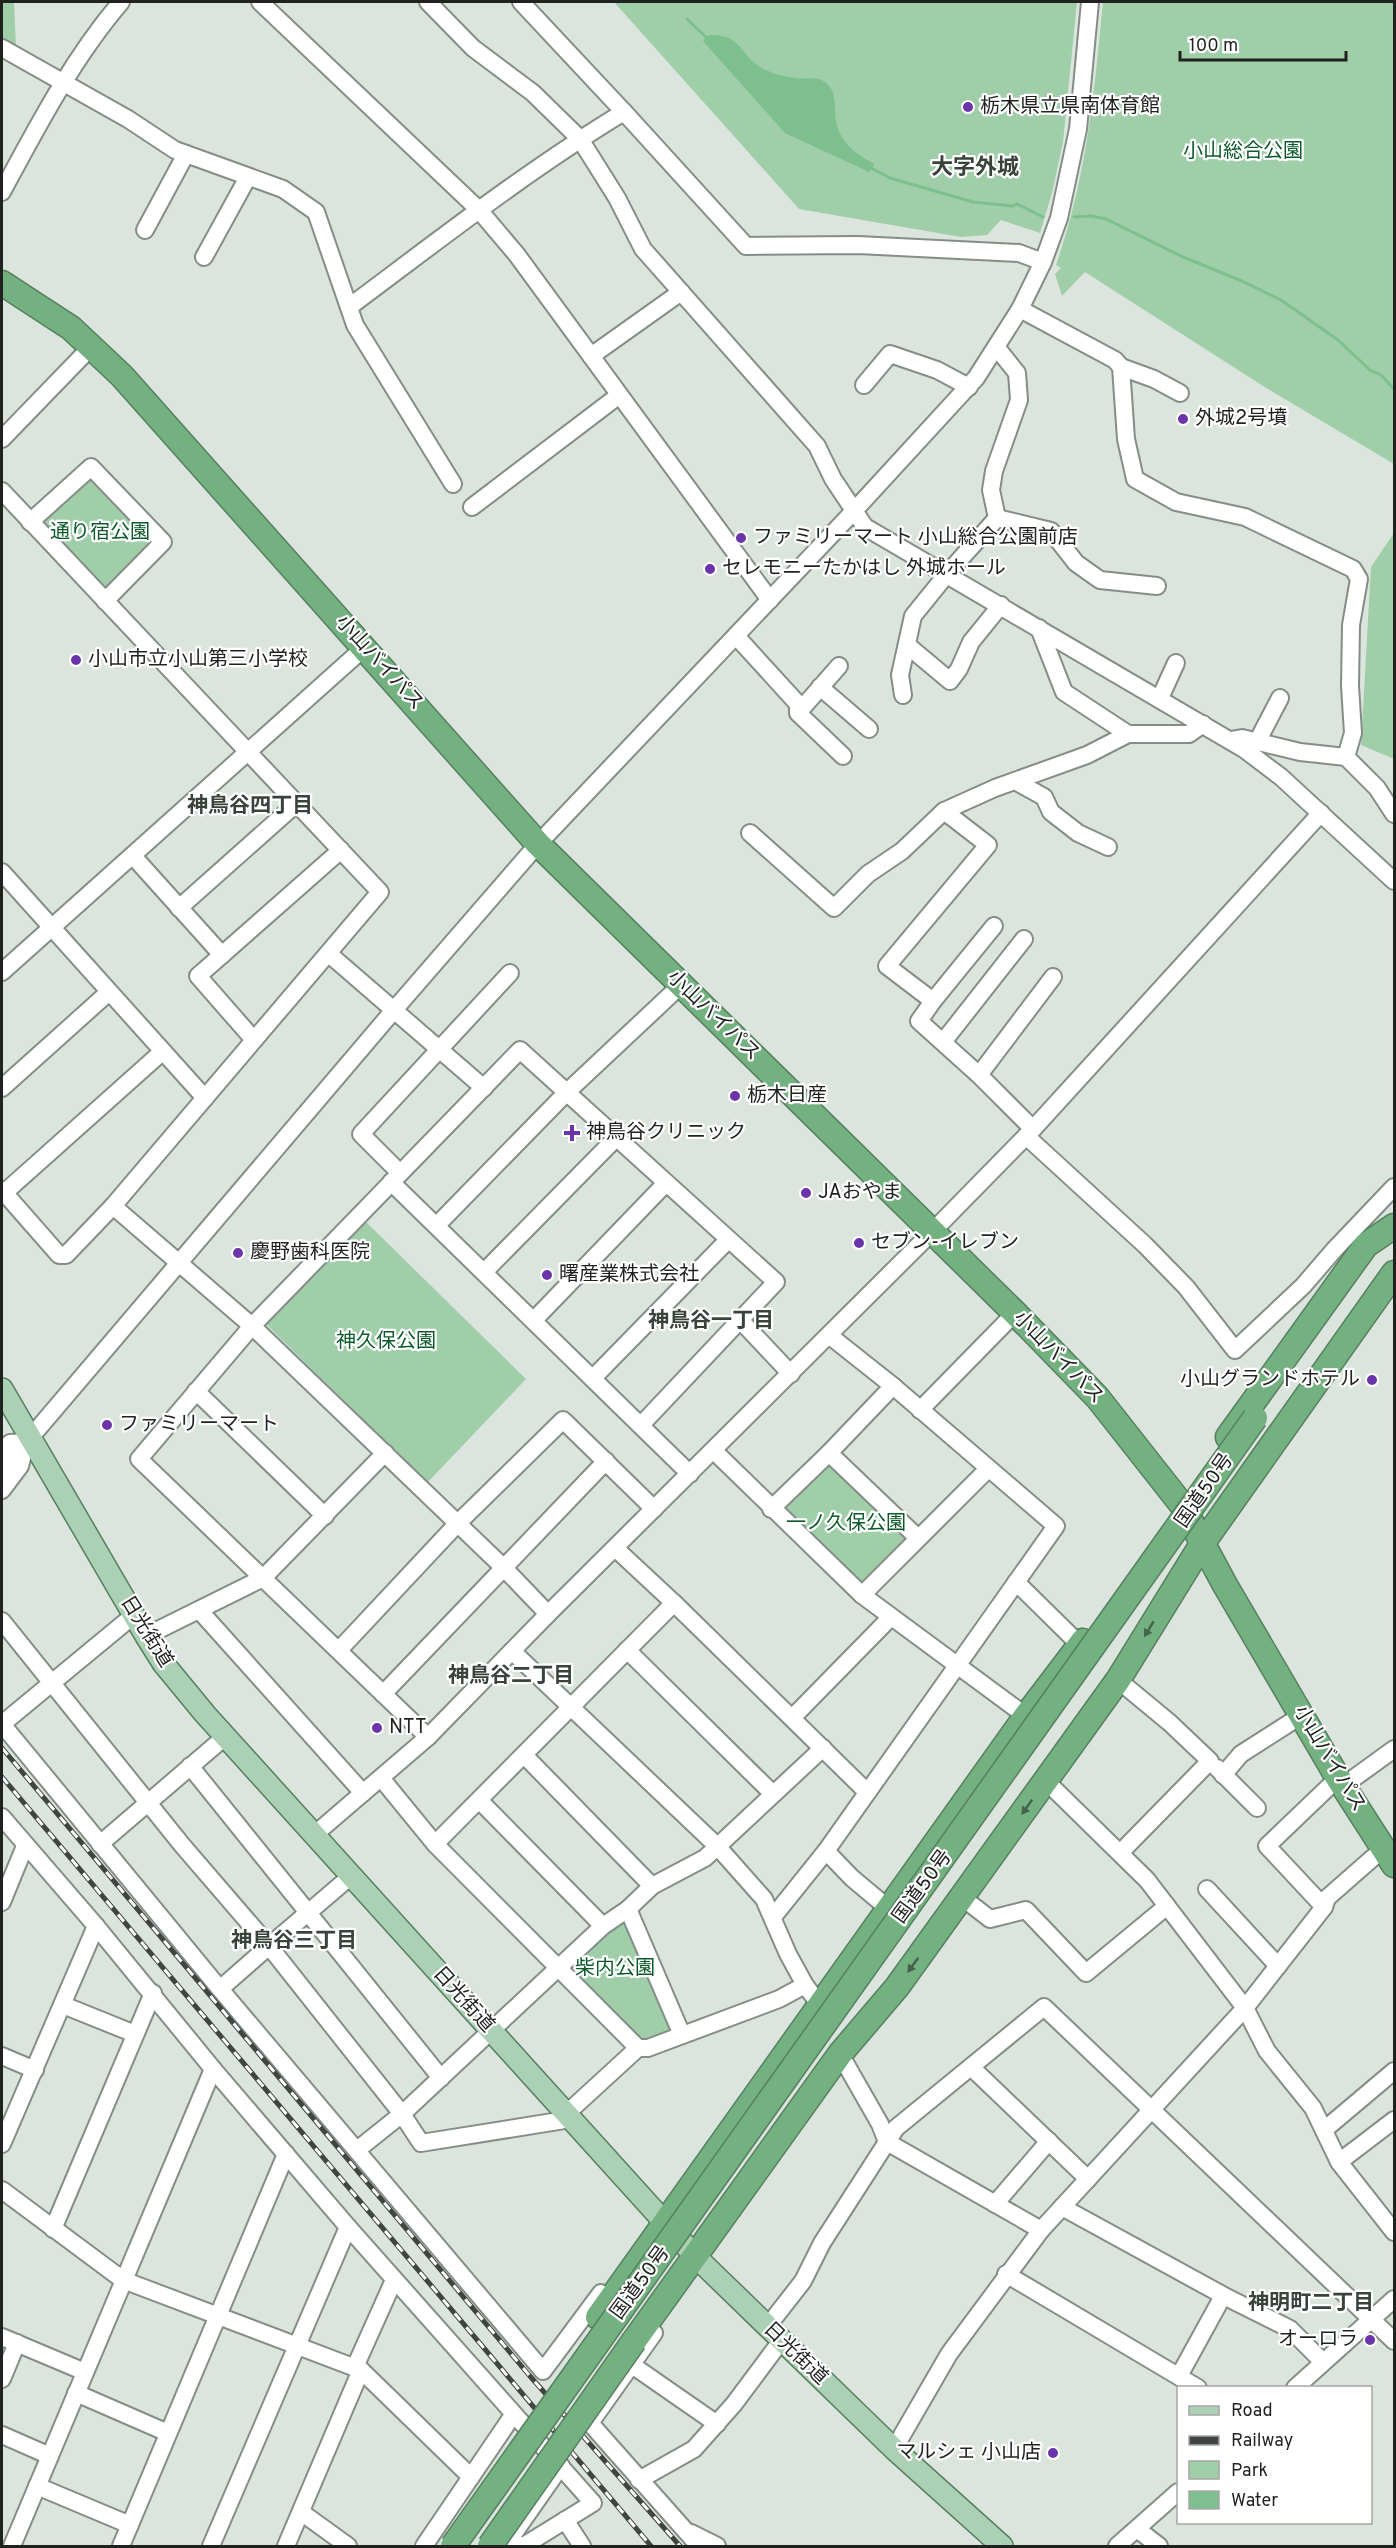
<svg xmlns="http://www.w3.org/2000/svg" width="1396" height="2548" font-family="Overpass,'Noto Sans JP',sans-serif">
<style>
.green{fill:#9fcea9}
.water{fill:#7dc08d}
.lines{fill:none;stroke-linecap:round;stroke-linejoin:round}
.stream{stroke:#7dc08d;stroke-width:3}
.minor-casing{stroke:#848e86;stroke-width:20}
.major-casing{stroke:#567f5f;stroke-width:24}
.highway-casing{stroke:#567f5f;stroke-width:27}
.minor{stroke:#fff;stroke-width:16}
.major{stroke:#abd0b3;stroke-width:21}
.highway{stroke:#73b181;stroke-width:24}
.rail-casing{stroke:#404541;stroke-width:5}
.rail{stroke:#fff;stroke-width:3;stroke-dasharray:9;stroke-linecap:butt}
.highway-bridge-casing{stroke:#567f5f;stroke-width:27;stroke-linecap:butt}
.highway-bridge{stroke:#73b181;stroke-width:24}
.oneway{fill:#45624b}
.poi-dot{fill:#6c34ab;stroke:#fff;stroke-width:2}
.labels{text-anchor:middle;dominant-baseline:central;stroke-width:4.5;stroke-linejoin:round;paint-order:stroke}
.poi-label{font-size:20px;fill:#1f221f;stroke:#fff;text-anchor:start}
.park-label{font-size:20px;fill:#0c5a2b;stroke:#fff}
.street-label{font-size:20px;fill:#1f221f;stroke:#fff}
.neighbourhood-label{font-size:21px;font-weight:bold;fill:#3a423c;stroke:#fff}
.quarter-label{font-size:22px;font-weight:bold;fill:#3a423c;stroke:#fff}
</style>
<rect width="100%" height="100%" fill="#dbe5dd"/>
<g class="green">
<polygon points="2,2 14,2 16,47 2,37"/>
<polygon points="614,2 1077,2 1063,142 1052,193 1040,233 1001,220 987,235 961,237 799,209"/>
<path d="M1103,2H1394V464L1263,386L1085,272L1062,296L1055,274L1061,268L1056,265C1087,176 1094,94 1103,2Z"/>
<polygon points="87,476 94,476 157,545 103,591 45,529 44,520"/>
<polygon points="1394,533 1394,759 1361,745 1371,567"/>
<polygon points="364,1220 526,1379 427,1483 265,1323"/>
<polygon points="830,1458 912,1538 862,1590 780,1510"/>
<polygon points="624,1921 632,1924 674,2031 647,2042 637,2037 574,1973 574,1964"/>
</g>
<path class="water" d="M709,35C746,34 738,59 768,71C777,75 786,77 795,78C807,80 820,74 829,86C835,93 835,104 835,113C836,139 853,153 875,164L869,172L785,133L703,41Z"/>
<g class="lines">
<g class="stream">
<polyline points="687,19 709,40"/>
<polyline points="869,167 890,178 973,202 1012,206 1017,204 1043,217"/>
<polyline points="1074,217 1091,216 1106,219 1183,257 1242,281 1281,300 1338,340 1370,370 1381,375 1394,389"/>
</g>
<g class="minor-casing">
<g id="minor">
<polyline points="260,2 479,210 517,255 770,600"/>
<polyline points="428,2 473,48 533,93 580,139 617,198 643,249 817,446 833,479 865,527 1244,749 1281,777 1394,881"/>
<polyline points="521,2 624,112"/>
<polyline points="2,48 128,119 175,150 283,189 316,212 355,325 453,484"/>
<path d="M2,192C37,127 73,58 121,2"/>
<polyline points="145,230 186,154"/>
<polyline points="204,257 248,177"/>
<path d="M349,307C439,240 528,170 624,112L746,246L858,245L1019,253L1043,262"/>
<polyline points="1020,309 1115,360 1121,367 1126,439 1135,479 1176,502 1245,517 1353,569 1359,579 1351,625 1350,686 1353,733 1346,757"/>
<polyline points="591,356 681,292"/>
<polyline points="1121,367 1154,379 1180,393"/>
<polyline points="864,385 890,354 937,370 969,387"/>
<polyline points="2,439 92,346"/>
<polyline points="2,491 380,892 113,1206 66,1255 59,1255 2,1190"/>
<polyline points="472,507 618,396"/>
<polyline points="997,518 1051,531 1076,563 1100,580 1157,586"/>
<polyline points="30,522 91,467 163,542 105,601"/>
<polyline points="1039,628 1064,692 1128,734"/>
<polyline points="736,636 798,704 804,706 839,666"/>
<polyline points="907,645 950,681 959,669 971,642 1001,605"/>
<polyline points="820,687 869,729"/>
<polyline points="903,695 900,675 913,616 947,574 997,518 991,490 994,471 1019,400 1017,373 997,348"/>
<polyline points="1160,698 1176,663"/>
<polyline points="798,704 798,713 843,756"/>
<polyline points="1231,740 1242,738 1300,752 1346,757 1377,788 1394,814"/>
<polyline points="1257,742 1280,698"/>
<polyline points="1015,781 1044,797 1051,812 1078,833 1108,847"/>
<polyline points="944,811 988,845 887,966 933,1001 919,1021 979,1075 1033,1129"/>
<polyline points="750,833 834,908 868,874 902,851 944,811 995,788 1087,755 1128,734 1189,734 1203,724"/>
<polyline points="133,856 222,955"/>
<polyline points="2,872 205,1098"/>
<polyline points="179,908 297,803"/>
<polyline points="329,954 484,1088"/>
<polyline points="2,972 365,647"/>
<polyline points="933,1001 994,926"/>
<polyline points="254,1040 198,976 341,850"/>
<polyline points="943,1042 1024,939"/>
<polyline points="979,1075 1053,977"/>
<polyline points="2,1088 109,992"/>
<polyline points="1026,1136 1145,1245 1186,1287 1235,1350 1303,1286 1334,1250 1394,1187"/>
<polyline points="400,1173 361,1134 510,973"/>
<polyline points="391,1182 690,1474"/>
<polyline points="4,1193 162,1052"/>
<polyline points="113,1206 252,1326 503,1567 548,1614"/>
<polyline points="437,1225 567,1092 681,985"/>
<polyline points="484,1272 616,1138"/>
<polyline points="534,1320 666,1183"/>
<polyline points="741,1321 791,1374"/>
<polyline points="593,1378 728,1240"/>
<polyline points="196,1391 325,1516"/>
<polyline points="920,1410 1015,1313"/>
<polyline points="714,1451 862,1595 1026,1716"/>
<polyline points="2,1452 10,1443 25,1442"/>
<polyline points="829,1453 918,1538"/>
<polyline points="2,1471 394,1010 538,844 853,512 976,378 1020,309 1043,262 1059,218 1078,129 1090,2"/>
<polyline points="2,1490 20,1466 25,1446"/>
<polyline points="771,1509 829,1453 893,1386"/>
<polyline points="615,1548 674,1603 866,1791"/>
<polyline points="1016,1582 1080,1645"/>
<polyline points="862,1595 988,1469"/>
<polyline points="199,1610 363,1793"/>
<polyline points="2,1621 182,1845 269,1946 351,1876"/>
<polyline points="146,1636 263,1578 385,1453"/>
<polyline points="339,1650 457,1524 563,1420 654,1509"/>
<polyline points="627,1650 773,1794"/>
<polyline points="512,1651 717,1846 764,1899 788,1954 805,1985 820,2005"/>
<polyline points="1118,1680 1170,1723 1210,1761 1120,1853"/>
<polyline points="383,1694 606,1461"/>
<polyline points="793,1717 890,1618"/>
<polyline points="2,1724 220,1989 543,2371 601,2293"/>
<polyline points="2,1724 134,1615"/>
<polyline points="428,1737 139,1459 252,1326 520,1050 776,1282 641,1425"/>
<polyline points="524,1755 652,1886"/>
<polyline points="190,1766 441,2078"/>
<polyline points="1217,1768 1257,1808"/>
<polyline points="1223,1775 1241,1754 1302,1715"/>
<polyline points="381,1778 435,1844 638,2048"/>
<polyline points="1046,1781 1147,1880 1245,2008 1267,2051 1313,2108 1339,2162 1394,2232"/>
<polyline points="1343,1786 1394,1749"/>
<polyline points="480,1801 603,1926"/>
<polyline points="2,1817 96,1926 213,2069 348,2227 593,2503 525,2545 515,2546"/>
<polyline points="314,1835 428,1737 548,1614 932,1232 1033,1129 1321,813"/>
<polyline points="100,1844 226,1736"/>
<polyline points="435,1844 674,1603"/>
<polyline points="826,1851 852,1878 889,1909"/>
<polyline points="1207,1889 1278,1966"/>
<polyline points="963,1898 990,1919 1026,1910 1086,1973 1167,1906"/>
<polyline points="2,1902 25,1846"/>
<polyline points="1324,1907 1267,1846 1338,1778"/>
<polyline points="628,1909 682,2035"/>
<polyline points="773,1917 826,1851 1056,1526 893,1386 830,1336"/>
<polyline points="220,1989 269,1946 402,2114 421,2143 571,2119"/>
<polyline points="63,2005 135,2034"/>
<polyline points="840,2054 880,2124 887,2142 1041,2230"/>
<polyline points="2,2056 35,2070"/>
<polyline points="971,2067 1088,2179"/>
<polyline points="566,2114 638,2048 648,2048 779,1999 805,1985"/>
<polyline points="1324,2130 1394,2071"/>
<polyline points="2,2144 96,1926"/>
<polyline points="357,2150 402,2114 603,1926 628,1909 652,1886 705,1858 823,1748"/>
<polyline points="1339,2162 1394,2120"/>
<polyline points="2,2190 123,2280 361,2370 471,2477"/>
<polyline points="995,2204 1049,2141"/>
<polyline points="1062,2207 1228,2298 1290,2329 1323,2362"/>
<polyline points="53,2229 153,1993"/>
<polyline points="1006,2274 1198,2388"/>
<polyline points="767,2327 803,2281 822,2243 896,2128 1044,2007 1394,2341"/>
<polyline points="654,2333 590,2423 699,2546"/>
<polyline points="2,2337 85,2372"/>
<polyline points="632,2365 717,2424"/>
<polyline points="355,2367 394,2280"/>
<polyline points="1179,2376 1223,2296"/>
<polyline points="2,2379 17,2343"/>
<polyline points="1295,2388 1394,2299"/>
<polyline points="76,2393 168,2433"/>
<polyline points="2,2435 50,2456"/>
<polyline points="894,2449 949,2354 1041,2230 1245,2008 1324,1907 1327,1898 1384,1848"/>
<polyline points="639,2480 694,2449 734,2404 781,2341"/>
<polyline points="37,2486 130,2525"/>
<polyline points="301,2512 348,2546"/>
<polyline points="565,2520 582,2546"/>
<polyline points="1137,2529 1159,2546"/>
<polyline points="691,2533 717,2546"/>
<polyline points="12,2546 213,2069"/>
<polyline points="121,2546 286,2154"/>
<polyline points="211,2546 348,2227"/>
<polyline points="286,2546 361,2370"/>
<polyline points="424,2546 513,2415"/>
<polyline points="505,2546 561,2466"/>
<polyline points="1117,2546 1178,2492"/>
</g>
</g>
<g class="major-casing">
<polyline id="major" points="2,1389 146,1636 163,1663 205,1714 695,2256 894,2449 1002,2546"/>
</g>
<g class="highway-casing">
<g id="highway">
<polyline points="2,283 71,328 122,376 538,844 1015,1313 1097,1397 1182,1505 1225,1585 1338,1778 1394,1865"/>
<polyline points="1228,1437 1366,1245 1394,1226"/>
<polyline points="598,2317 1026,1716 1083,1641"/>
<polyline points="634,2341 840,2054 897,1987 1118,1680 1202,1544 1394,1273"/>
</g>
</g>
<use href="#minor" class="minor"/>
<use href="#major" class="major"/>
<use href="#highway" class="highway"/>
<g class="rail-casing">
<g id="rail">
<polyline points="2,1748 529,2375 680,2546"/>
<polyline points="2,1777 651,2546"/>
</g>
</g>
<use href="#rail" class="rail"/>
<g class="highway-bridge-casing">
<g id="highway-bridge">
<polyline points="453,2546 1255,1418"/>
<polyline points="490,2546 634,2341"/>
</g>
</g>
<use href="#highway-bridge" class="highway-bridge"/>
</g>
<defs><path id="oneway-solid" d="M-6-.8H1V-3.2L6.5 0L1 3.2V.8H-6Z" transform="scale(1.5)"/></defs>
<g class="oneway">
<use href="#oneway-solid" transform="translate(1149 1629) rotate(121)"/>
<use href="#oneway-solid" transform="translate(1027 1807) rotate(125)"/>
<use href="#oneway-solid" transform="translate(913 1965) rotate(126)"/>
</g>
<g class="poi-dot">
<circle cx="968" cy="107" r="6"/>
<circle cx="1183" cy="419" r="6"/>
<circle cx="741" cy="538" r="6"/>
<circle cx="710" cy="569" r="6"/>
<circle cx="76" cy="660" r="6"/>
<circle cx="735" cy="1096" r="6"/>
<path d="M569 1124h6v6h6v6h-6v6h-6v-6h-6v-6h6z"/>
<circle cx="806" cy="1193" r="6"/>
<circle cx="859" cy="1243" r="6"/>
<circle cx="238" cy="1253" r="6"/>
<circle cx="547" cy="1275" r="6"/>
<circle cx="1372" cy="1380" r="6"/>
<circle cx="107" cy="1425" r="6"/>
<circle cx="377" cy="1728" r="6"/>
<circle cx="1370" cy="2340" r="6"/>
<circle cx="1053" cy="2453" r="6"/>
</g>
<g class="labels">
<g class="poi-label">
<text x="980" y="107">栃木県立県南体育館</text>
<text x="1195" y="419">外城2号墳</text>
<text x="753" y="538">ファミリーマート 小山総合公園前店</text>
<text x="722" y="569">セレモニーたかはし 外城ホール</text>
<text x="88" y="660">小山市立小山第三小学校</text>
<text x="747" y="1096">栃木日産</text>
<text x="586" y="1133">神鳥谷クリニック</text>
<text x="818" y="1193">JAおやま</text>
<text x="871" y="1243">セブン-イレブン</text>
<text x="250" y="1253">慶野歯科医院</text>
<text x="559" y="1275">曙産業株式会社</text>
<text x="1360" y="1380" text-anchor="end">小山グランドホテル</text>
<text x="119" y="1425">ファミリーマート</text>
<text x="389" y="1728">NTT</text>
<text x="1358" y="2340" text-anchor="end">オーロラ</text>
<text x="1041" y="2453" text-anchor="end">マルシェ 小山店</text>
</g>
<g class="park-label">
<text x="1243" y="152">小山総合公園</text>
<text x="100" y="533">通り宿公園</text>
<text x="386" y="1342">神久保公園</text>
<text x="846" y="1524">一ノ久保公園</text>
<text x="615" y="1969">柴内公園</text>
</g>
<g class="street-label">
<text transform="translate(379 663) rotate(48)">小山バイパス</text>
<text transform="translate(713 1016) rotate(44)">小山バイパス</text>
<text transform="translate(1058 1358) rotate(46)">小山バイパス</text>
<text transform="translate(1205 1491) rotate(-55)">国道50号</text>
<text transform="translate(146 1632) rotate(58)">日光街道</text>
<text transform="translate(1329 1759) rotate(59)">小山バイパス</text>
<text transform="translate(923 1887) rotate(-54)">国道50号</text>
<text transform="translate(463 2000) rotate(48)">日光街道</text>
<text transform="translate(641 2283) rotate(-54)">国道50号</text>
<text transform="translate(795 2354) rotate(44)">日光街道</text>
</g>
<g class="neighbourhood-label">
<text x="250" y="806">神鳥谷四丁目</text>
<text x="711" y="1321">神鳥谷一丁目</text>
<text x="511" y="1676">神鳥谷二丁目</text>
<text x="294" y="1941">神鳥谷三丁目</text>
<text x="1311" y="2303">神明町二丁目</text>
</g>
<g class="quarter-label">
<text x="975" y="168">大字外城</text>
</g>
</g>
<rect width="1396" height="2548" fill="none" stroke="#1f221f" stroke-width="6"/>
<rect x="1177" y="2386" width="195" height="138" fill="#ffffff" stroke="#a5a7a5" stroke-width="1.5"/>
<rect x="1189" y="2406" width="30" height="9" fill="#abd0b3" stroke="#a5a7a5" stroke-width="1.5"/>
<text x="1231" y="2416" font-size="18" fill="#1f221f">Road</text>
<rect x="1189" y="2436" width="30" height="9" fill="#404541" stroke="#a5a7a5" stroke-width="1.5"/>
<text x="1231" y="2446" font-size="18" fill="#1f221f">Railway</text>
<rect x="1189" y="2461" width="30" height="18" fill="#9fcea9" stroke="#a5a7a5" stroke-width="1.5"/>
<text x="1231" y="2476" font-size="18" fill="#1f221f">Park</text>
<rect x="1189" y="2491" width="30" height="18" fill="#7dc08d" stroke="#a5a7a5" stroke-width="1.5"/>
<text x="1231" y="2506" font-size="18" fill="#1f221f">Water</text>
<path d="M1180 51v9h166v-9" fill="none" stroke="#1f221f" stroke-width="3"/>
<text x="1189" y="51" font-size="18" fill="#1f221f" stroke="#ffffff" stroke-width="4.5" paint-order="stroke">100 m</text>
</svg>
